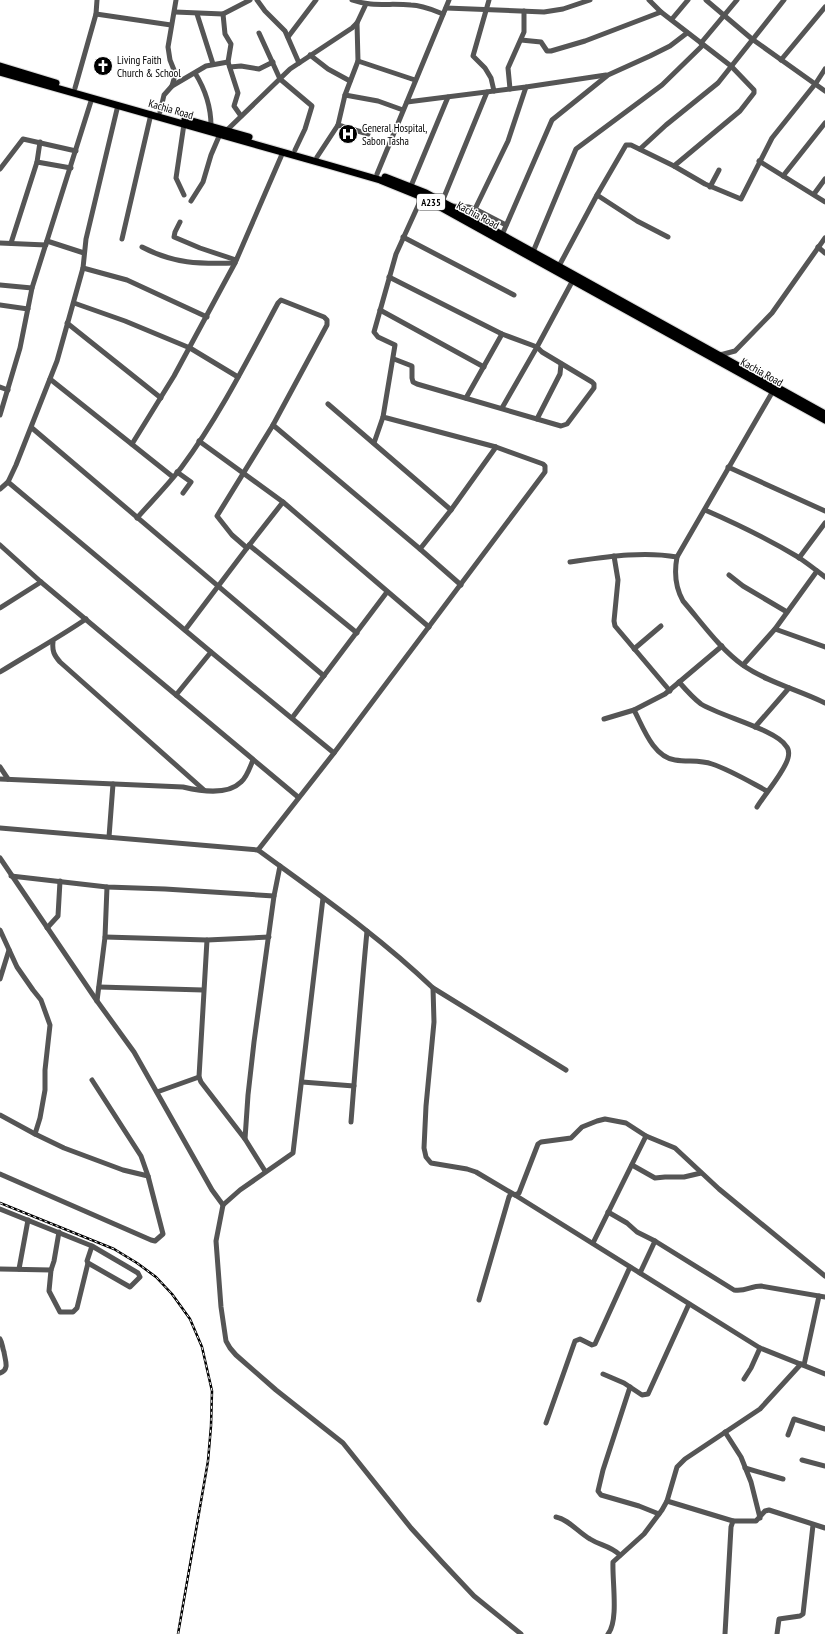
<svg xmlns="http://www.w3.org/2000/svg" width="825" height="1634" font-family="'PT Sans Narrow',sans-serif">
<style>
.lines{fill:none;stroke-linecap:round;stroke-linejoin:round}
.highway-casing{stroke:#dbdbdb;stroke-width:9}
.minor{stroke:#555;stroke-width:5}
.highway{stroke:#000;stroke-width:7}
.rail-casing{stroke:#000;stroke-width:2.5}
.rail{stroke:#fff;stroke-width:1;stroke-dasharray:3;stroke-linecap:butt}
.labels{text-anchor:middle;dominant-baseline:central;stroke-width:3;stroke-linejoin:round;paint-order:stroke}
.shield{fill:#fff;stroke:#4c4c4c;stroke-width:1}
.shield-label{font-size:10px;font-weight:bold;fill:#000}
.poi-label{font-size:11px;fill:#000;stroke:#fff;text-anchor:start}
.street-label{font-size:11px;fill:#000;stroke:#fff}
</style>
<rect width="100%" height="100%" fill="#fff"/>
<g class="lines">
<g class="highway-casing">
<g id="highway">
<polyline points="0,66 56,83"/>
<polyline points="0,72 328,165 380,180 422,197 825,420"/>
<polyline points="185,119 249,137"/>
<polyline points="385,177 426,193 450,206 825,414"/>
</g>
</g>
<g class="minor">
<polyline points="257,0 265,11 285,31 299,63"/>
<path d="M352,0C371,7 391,3 411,5C422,5 433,10 443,14"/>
<polyline points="489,0 473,56 485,68 491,78 494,91"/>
<polyline points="649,0 661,12 731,66 754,90 754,93 740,111 674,166"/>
<polyline points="706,0 752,39 825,91"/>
<polyline points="446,8 544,12 563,9 590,0"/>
<polyline points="175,12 223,14 250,0"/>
<polyline points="96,14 171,25"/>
<polyline points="197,14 213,64"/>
<polyline points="223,14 225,34 231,44 228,62 238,93 234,106 241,116"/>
<polyline points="672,19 688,0"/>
<polyline points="259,33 280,79 312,106 305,129 295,150"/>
<polyline points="288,37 316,0"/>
<polyline points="521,40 541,42 547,51 551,51 585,41 661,12"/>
<polyline points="701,43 737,0"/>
<polyline points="310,55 328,69 350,81"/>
<polyline points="781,60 825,7"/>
<polyline points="358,61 415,80"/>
<polyline points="230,67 241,66 259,69 273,62"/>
<path d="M195,73C205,89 211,107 211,126"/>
<polyline points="172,86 206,66 228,62"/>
<polyline points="75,88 96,14 97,0"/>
<polyline points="510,89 508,68 524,32 524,11"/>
<polyline points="345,95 378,101 403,110"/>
<polyline points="407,102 526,87 606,75"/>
<polyline points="160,112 164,95 172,86 174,79 174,70 170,60 168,47 176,0"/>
<polyline points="184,124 176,178 184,195"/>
<polyline points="338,125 368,134"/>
<polyline points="226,131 290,69 352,28 357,23 366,4"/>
<polyline points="640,149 666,125 718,83 784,0"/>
<polyline points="317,157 338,125 345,95 358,61 357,23"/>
<polyline points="759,161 825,202"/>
<polyline points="37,162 40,142"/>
<polyline points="0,169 23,139 76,151"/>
<polyline points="377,174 449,0"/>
<polyline points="783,176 825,123"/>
<polyline points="411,186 448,97"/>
<polyline points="710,187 719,170"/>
<polyline points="814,194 825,179"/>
<polyline points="597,195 637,221 668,237"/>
<polyline points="191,201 203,182 211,155 220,134"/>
<polyline points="442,202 487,92"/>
<polyline points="451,206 469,207 475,209 506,225"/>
<polyline points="475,209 508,141 526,87"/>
<polyline points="180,222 175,232 174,237 200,248 236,260"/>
<polyline points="502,235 552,120 608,75 650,56 670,46 687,33"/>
<polyline points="403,237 514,295"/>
<polyline points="122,239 151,114"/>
<polyline points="47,241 84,253"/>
<polyline points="0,243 46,245"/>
<polyline points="11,243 37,162 71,168"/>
<path d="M142,247C174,264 199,264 235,263"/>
<polyline points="818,247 825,253"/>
<polyline points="533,252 576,149 662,85 703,45"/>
<polyline points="559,266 597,195 626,145 631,145 674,166 705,184 741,199 772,138 816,83 825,69"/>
<polyline points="83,268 127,280 207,317"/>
<polyline points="389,277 502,334 537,347 542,352 592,382 594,384 594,388 567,424 561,426 417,384 413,382 412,378 412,366 394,359"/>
<polyline points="0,285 32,288"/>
<polyline points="74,303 125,321 190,348 238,377"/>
<polyline points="0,305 28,309"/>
<polyline points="380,310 484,367"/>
<polyline points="67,323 161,398"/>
<polyline points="720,355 735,351 772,313 825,238"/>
<polyline points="50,379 173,477"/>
<polyline points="0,387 8,390"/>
<path d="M773,391L677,557C674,573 675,587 683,601C702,623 720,649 744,666C769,683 799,690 825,703"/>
<polyline points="466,398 502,334"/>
<polyline points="328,404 451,510"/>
<polyline points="502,408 537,347 573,280"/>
<polyline points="0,415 20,348 32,288 92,98"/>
<polyline points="537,419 560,374 561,364"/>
<polyline points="32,428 324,676"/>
<polyline points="199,441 283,502 429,627"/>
<polyline points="374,443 383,417"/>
<polyline points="132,444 174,376 235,263 283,152"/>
<polyline points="728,467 825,511"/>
<polyline points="177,472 191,482 183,493"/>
<polyline points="8,482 211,652 334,753"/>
<polyline points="0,489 8,482 16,465 57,361 83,268 86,239 118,105"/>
<path d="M705,510C737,524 768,539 798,557C807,563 816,570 825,577"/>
<path d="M137,518C151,502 167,486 181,468C219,417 248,359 278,303L281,300L324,317L327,320V325L273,425"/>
<polyline points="0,545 41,582 298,797"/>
<polyline points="249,545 357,633"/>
<polyline points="247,548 232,535 217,516 273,425 420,549 461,585"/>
<polyline points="420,549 451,510 496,447"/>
<polyline points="614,556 618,580 614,621 615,626 670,691"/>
<polyline points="799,558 825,523"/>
<path d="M570,562C606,557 642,551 677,557"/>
<polyline points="729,575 743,586 787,612"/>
<polyline points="0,608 41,582"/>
<polyline points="775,629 825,647"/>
<polyline points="185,630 247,548 283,502"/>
<path d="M53,642C52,651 54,655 60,662L204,790"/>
<polyline points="634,649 661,626"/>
<polyline points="743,665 775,629 817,571"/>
<path d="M0,672C29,654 58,638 86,619"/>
<path d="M679,682C686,690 693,698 701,704C720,716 777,730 786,746C789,749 789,754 788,758C785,771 765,794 757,807"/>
<polyline points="176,695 211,652"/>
<path d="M634,710C643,727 653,757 675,760C688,762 700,760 712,764C730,770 750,782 767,791"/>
<polyline points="292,718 387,592"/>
<polyline points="604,719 634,710 665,694 722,646"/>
<polyline points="755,727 789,688"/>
<polyline points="0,767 8,779"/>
<path d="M0,779L183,787C200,791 227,796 241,782C247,777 250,767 253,760"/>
<polyline points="0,828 258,850 334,753 545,472 545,466 543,464 496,447 383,417 395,345 378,337 374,332 396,254 422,197"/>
<polyline points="109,837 113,784"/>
<path d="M258,850C318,894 379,936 433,988L434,1022L426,1106L424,1148L426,1157L431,1163L467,1169L476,1172L515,1195L519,1193L538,1144L541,1142L571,1138L582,1127L597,1121L605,1119L626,1123L646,1136L675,1148L719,1189L825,1276"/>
<polyline points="0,858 97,1001 134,1052 212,1190 223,1205"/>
<polyline points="11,876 107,887 165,889 274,896"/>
<polyline points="323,898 293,1153 240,1190 223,1205 216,1241 221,1307 226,1341 230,1348 236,1355 276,1390 343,1443 411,1528 442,1562 474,1596 521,1634"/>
<polyline points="47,928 58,916 60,881"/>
<polyline points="0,930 17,967 33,990 41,1000 50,1025 45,1070 45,1090 40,1118 35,1134 64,1148 123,1170 148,1176 163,1234 155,1241 151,1240 0,1174"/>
<polyline points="105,937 207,940 269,937"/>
<polyline points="207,940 199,1077 201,1082 245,1139"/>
<polyline points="0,979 9,950"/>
<polyline points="99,987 203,990"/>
<polyline points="433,988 566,1070"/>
<polyline points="97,1001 105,937 107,887"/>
<polyline points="92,1080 141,1156 148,1176"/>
<polyline points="302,1082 354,1086"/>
<polyline points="157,1092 199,1077"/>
<polyline points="0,1115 35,1134"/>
<path d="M351,1122C356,1058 361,995 367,931"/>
<polyline points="632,1165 655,1178 665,1177 684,1177 701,1173"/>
<polyline points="265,1171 245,1139 248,1095 254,1042 274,896 280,866"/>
<polyline points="515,1195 760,1348 825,1374"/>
<polyline points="0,1209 92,1246 138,1273 140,1277 130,1287 88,1263"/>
<path d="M608,1212L627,1223L637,1232L655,1241L734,1290C745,1292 751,1286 761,1286L825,1297"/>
<polyline points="59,1232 54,1261 51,1270 49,1291 60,1312 73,1312 77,1308 88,1263 87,1261 92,1246"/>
<polyline points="593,1243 646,1136"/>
<polyline points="0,1269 51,1270"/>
<polyline points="19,1269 28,1220"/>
<polyline points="640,1273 655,1241"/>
<polyline points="479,1300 509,1197 511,1194"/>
<path d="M0,1339C3,1344 2,1347 4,1352C5,1360 10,1370 0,1373"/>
<polyline points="804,1365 819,1296"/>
<polyline points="603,1374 624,1383 642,1395 648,1394 689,1304"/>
<polyline points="744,1379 751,1368 760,1348"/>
<polyline points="630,1387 603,1470 598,1491 601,1495 639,1506 659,1514"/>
<polyline points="546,1423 575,1341 580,1339 592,1345 595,1344 630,1267"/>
<polyline points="725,1432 741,1457 751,1482 760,1518"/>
<polyline points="788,1435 794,1419 825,1429"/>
<polyline points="802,1460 825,1466"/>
<polyline points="745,1468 783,1479"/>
<polyline points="667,1501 733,1521"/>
<path d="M556,1517C568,1519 579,1533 590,1539C601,1546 609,1545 620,1555"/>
<path d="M608,1634C619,1620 612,1581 613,1562L644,1534L662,1510L667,1501L677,1467L685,1459L760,1409L801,1364"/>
<polyline points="725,1634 731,1527 733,1521 756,1521 765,1511 769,1510 825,1528"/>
<polyline points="777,1634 779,1619 800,1616 803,1614 813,1525"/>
</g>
<use href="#highway" class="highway"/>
<g class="rail-casing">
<polyline id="rail" points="0,1203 114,1249 137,1263 156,1277 172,1294 190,1319 202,1347 212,1391 211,1426 208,1461 178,1634"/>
</g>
<use href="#rail" class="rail"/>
</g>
<defs>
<g id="church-disc" transform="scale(1)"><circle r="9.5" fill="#000" stroke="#fff"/><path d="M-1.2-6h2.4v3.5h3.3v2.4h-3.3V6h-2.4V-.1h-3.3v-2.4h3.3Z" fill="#fff"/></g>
<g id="hospital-disc" transform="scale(1)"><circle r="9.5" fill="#000" stroke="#fff"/><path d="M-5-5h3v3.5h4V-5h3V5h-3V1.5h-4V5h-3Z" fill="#fff"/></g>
</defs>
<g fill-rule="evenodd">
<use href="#church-disc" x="103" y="66"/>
<use href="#hospital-disc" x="348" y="134"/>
</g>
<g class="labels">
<rect class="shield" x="417" y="194" width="28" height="16" rx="3"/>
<g class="shield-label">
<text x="431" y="202">A235</text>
</g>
<g class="poi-label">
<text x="117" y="60">Living Faith<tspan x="117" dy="13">Church &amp; School</tspan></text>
<text x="362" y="128">General Hospital,<tspan x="362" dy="13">Sabon Tasha</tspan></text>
</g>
<g class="street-label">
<text transform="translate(171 109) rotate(16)">Kachia Road</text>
<text transform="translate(478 215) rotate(28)">Kachia Road</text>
<text transform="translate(762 372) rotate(29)">Kachia Road</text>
</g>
</g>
</svg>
